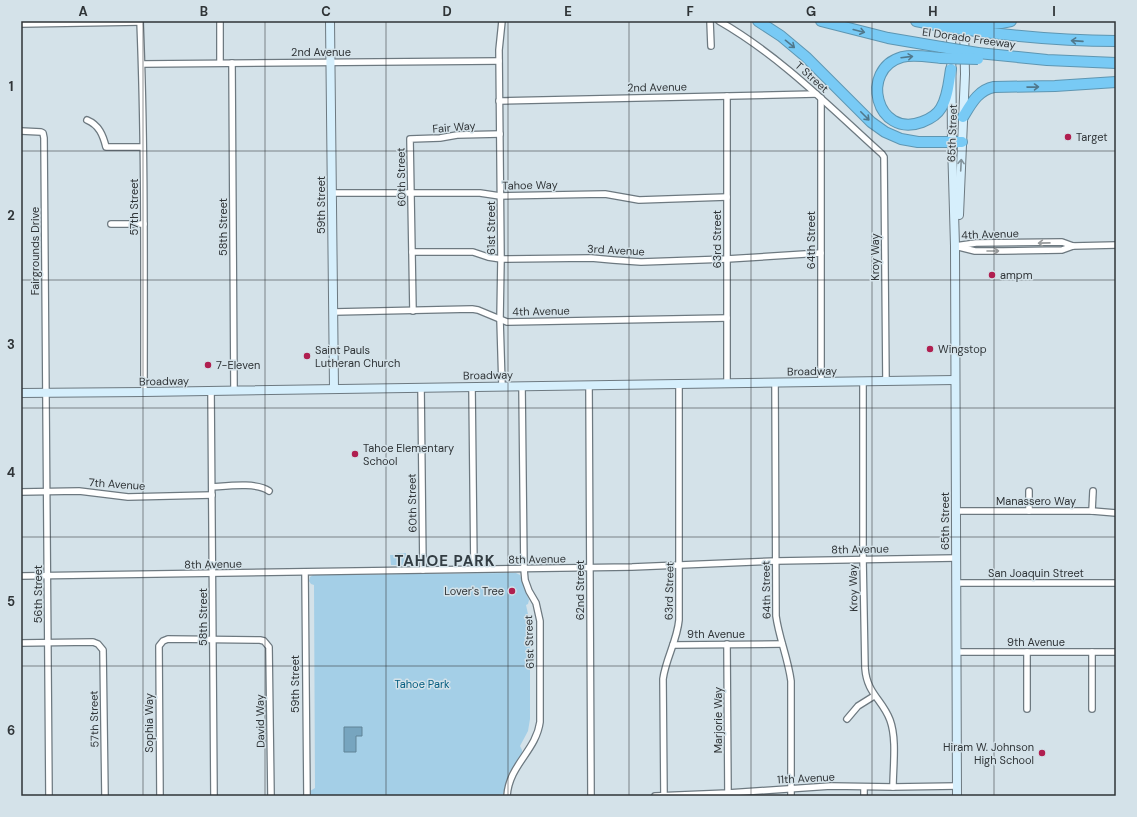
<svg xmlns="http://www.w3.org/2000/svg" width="1137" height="817" font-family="'DM Sans',sans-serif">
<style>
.green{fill:#a4cfe7}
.water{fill:#77a5bf;stroke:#618396}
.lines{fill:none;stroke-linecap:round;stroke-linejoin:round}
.street-casing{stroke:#6d7980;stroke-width:8}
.secondary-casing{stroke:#6d7980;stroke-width:10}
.highway-casing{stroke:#5e96b2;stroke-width:12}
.street{stroke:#fff;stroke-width:5.5}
.secondary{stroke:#d6effc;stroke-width:8}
.highway{stroke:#78caf5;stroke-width:10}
.highway-bridge-casing{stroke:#5e96b2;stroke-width:12;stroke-linecap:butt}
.highway-bridge{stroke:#78caf5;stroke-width:10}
.oneway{stroke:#50788c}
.oneway2{stroke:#82929a}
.oneway3{stroke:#979a9b}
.grid{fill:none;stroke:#2f3437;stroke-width:1;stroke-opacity:0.55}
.poi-dot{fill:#b01f50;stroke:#d4e2e9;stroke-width:1.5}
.labels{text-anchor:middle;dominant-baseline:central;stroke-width:3;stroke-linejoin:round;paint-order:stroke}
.street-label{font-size:11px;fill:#2f3437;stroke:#d4e2e9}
.poi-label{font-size:11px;fill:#2f3437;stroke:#d4e2e9;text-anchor:start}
.park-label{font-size:11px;fill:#045d80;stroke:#d4e2e9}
.district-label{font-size:15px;font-weight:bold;letter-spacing:1px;fill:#323c42;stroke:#d4e2e9}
.neatline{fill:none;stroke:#2f3437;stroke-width:1.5}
.grid-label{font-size:13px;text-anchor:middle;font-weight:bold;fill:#2f3437}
</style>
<rect width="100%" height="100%" fill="#d4e2e9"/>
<g class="green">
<polygon points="397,553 406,553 406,565 391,565 390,555 397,555"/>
<polygon points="516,573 520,575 524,588 529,600 528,604 526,605 530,623 530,719 528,731 520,746 522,750 522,753 509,773 503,794 499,795 311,796 310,791 315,788 314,585 311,584 309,581 310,577 313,575"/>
</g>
<polygon class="water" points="344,727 362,727 362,736 356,736 356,752 344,752"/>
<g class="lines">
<g class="street-casing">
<g id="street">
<path d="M140,21C145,145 144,269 144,392"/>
<polyline points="220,21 220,63"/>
<polyline points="502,21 499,50 501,259 500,319 502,386"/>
<polyline points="710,21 711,46"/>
<path d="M719,21C780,56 830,107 882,154L884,157L886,381"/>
<polyline points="21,24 140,22"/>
<polyline points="232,63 234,390"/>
<polyline points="143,64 499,61"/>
<polyline points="821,98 821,382"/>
<polyline points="499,101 816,94"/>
<path d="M87,120C99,125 103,135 106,147H143"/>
<polyline points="21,131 41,132 43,133 44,138 49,796"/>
<polyline points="332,193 480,193 500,196 605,194 639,200 727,197"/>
<polyline points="111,224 144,224"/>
<polyline points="955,246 976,243 1062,242 1073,246 1116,245"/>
<polyline points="959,247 975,251 1003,251 1062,250 1073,246"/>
<polyline points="412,252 473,252 488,257 501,259 591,258 613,260 641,262 727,259 821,253"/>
<polyline points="413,311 410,139 440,138 457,135 500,134"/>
<polyline points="334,312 472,309 478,310 507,322 727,318"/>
<path d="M863,381V559L865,668C867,694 882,699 890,720C897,739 893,767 893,787"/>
<path d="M775,382L776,616C779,638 788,658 791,681V796"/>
<polyline points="727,383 727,96"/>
<polyline points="589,385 591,796"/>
<polyline points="421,387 423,570"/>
<polyline points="472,387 474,569"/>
<polyline points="211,390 214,796"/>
<path d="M212,487C227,486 257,482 269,491"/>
<polyline points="21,492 79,491 128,497 212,495"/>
<polyline points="956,511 1092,511 1116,513"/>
<polyline points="1029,511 1029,491"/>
<polyline points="1092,511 1093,491"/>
<polyline points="305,572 307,796"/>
<polyline points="21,576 632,567 776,561 956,558"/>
<polyline points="956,583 1116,583"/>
<polyline points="21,643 93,642 98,644 103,650 105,796"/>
<polyline points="727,644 728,796"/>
<polyline points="673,645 782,644"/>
<polyline points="957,652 1116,652"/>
<polyline points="1027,652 1027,709"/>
<polyline points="1092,652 1092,709"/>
<polyline points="847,719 858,706 874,696"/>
<polyline points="160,796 159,646 163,641 168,639 260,640 264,641 269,647 271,796"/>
<path d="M507,796C509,765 536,751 540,722V621L536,603L529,591L525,580L524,569L522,386"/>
<polyline points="655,796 728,793 831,786 893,787 957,786"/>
<path d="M664,796L663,679C666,658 677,641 679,620V384"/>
<polyline points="864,796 864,787"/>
</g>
</g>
<g class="secondary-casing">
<g id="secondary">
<polyline points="330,21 334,389"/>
<polyline points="951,23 952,143 955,246 957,796"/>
<polyline points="959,215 965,74 964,25"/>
<polyline points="21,393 144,392 955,380"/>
</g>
</g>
<g class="highway-casing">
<g id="highway">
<polyline points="758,21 781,36 806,57 871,122 885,132 901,139 918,142 962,142"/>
<polyline points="821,21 888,38 941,47"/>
<polyline points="916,21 941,26"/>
<polyline points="977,23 1001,23 1011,21"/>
<path d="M976,31C1022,37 1069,41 1116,41"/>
<polyline points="978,53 1047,60 1116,63"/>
<path d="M941,58C929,57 914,54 902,57C859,69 876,139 922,122C930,119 937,115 941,108C948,97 949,81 951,69"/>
<path d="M963,117C971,104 978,90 994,87L1055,86L1116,82"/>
</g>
</g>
<use href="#street" class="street"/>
<use href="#secondary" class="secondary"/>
<use href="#highway" class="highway"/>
<g class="highway-bridge-casing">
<g id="highway-bridge">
<polyline points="950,21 977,23"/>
<polyline points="941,26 976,31"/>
<polyline points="941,47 978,53"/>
<polyline points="941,58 978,59"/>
</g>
</g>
<use href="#highway-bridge" class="highway-bridge"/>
</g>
<defs><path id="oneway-shaft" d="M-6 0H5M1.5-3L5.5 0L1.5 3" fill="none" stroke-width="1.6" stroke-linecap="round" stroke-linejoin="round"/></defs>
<g class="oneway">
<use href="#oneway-shaft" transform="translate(859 31) rotate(14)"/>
<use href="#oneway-shaft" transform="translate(1077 41) rotate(-176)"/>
<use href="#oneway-shaft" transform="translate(790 44) rotate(39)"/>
<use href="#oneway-shaft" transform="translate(907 57) rotate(-7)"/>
<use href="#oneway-shaft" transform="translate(1033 87) rotate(-1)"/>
<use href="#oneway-shaft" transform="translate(865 116) rotate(45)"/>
</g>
<use class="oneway2" href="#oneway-shaft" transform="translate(961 165) rotate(-87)"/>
<g class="oneway3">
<use href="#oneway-shaft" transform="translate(1044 243) rotate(179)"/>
<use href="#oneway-shaft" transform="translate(993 251)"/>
</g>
<path class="grid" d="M143,21V796M265,21V796M386,21V796M508,21V796M629,21V796M751,21V796M872,21V796M994,21V796M21,151H1116M21,280H1116M21,408H1116M21,537H1116M21,666H1116"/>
<g class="poi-dot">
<circle cx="1068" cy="137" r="4"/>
<circle cx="992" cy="275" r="4"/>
<circle cx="930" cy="349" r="4"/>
<circle cx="307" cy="356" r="4"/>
<circle cx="208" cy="365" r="4"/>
<circle cx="355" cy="454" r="4"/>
<circle cx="512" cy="591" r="4"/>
<circle cx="1042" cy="753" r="4"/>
</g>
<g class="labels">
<g class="street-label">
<text transform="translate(969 38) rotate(8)">El Dorado Freeway</text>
<text x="321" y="52">2nd Avenue</text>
<text transform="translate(812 77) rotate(42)">T Street</text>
<text transform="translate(657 87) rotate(-1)">2nd Avenue</text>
<text transform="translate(454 127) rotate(-5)">Fair Way</text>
<text transform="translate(952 133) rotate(-88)">65th Street</text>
<text transform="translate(401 177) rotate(-91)">60th Street</text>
<text transform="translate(530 185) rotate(-1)">Tahoe Way</text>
<text transform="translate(321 205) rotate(-90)">59th Street</text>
<text transform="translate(134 207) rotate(-90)">57th Street</text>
<text transform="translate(223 227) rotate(-90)">58th Street</text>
<text transform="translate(491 228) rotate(-90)">61st Street</text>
<text transform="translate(990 234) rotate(-2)">4th Avenue</text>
<text transform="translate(717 239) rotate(-90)">63rd Street</text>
<text transform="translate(811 240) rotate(-90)">64th Street</text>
<text transform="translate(616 250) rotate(3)">3rd Avenue</text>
<text transform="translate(35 251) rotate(-90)">Fairgrounds Drive</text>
<text transform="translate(875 257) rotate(-90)">Kroy Way</text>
<text transform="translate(541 311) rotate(-1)">4th Avenue</text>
<text transform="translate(812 371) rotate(-1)">Broadway</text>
<text transform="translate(488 375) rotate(-1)">Broadway</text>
<text transform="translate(164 381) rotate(-1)">Broadway</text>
<text transform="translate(117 484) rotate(4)">7th Avenue</text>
<text x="1036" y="501">Manassero Way</text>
<text transform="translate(412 503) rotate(-91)">60th Street</text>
<text transform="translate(945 521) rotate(-90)">65th Street</text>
<text transform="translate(860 549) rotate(-1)">8th Avenue</text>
<text transform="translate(537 559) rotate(-1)">8th Avenue</text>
<text transform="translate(213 564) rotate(-1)">8th Avenue</text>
<text x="1036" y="573">San Joaquin Street</text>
<text transform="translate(853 588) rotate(-91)">Kroy Way</text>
<text transform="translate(580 590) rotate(-90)">62nd Street</text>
<text transform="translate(766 590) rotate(-91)">64th Street</text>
<text transform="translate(669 591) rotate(-89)">63rd Street</text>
<text transform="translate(38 594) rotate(-90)">56th Street</text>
<text transform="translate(203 617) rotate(-90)">58th Street</text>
<text x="716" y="634">9th Avenue</text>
<text transform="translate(529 642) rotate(-92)">61st Street</text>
<text x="1036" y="642">9th Avenue</text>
<text transform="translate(295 684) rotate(-90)">59th Street</text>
<text transform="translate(94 719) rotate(-91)">57th Street</text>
<text transform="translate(718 720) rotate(-90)">Marjorie Way</text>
<text transform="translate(260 721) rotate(-91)">David Way</text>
<text transform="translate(149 723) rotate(-90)">Sophia Way</text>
<text transform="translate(806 778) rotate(-3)">11th Avenue</text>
</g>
<g class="poi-label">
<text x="1076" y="137">Target</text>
<text x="1000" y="275">ampm</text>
<text x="938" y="349">Wingstop</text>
<text x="315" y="350">Saint Pauls<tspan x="315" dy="13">Lutheran Church</tspan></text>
<text x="216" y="365">7-Eleven</text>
<text x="363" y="448">Tahoe Elementary<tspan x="363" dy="13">School</tspan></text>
<text x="504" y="591" text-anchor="end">Lover's Tree</text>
<text x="1034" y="747" text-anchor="end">Hiram W. Johnson<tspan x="1034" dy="13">High School</tspan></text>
</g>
<g class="park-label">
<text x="422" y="684">Tahoe Park</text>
</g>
<g class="district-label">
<text x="445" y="561">TAHOE PARK</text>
</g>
</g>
<rect width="1137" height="817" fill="none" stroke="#d4e2e9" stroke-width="44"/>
<rect x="22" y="22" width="1093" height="773" class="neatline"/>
<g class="grid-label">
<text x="83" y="16">A</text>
<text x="204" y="16">B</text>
<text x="326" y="16">C</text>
<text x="447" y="16">D</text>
<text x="568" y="16">E</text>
<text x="690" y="16">F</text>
<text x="811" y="16">G</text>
<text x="933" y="16">H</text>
<text x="1054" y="16">I</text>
<text x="11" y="91">1</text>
<text x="11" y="220">2</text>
<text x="11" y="349">3</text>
<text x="11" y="477">4</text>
<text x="11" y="606">5</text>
<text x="11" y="735">6</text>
</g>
</svg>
